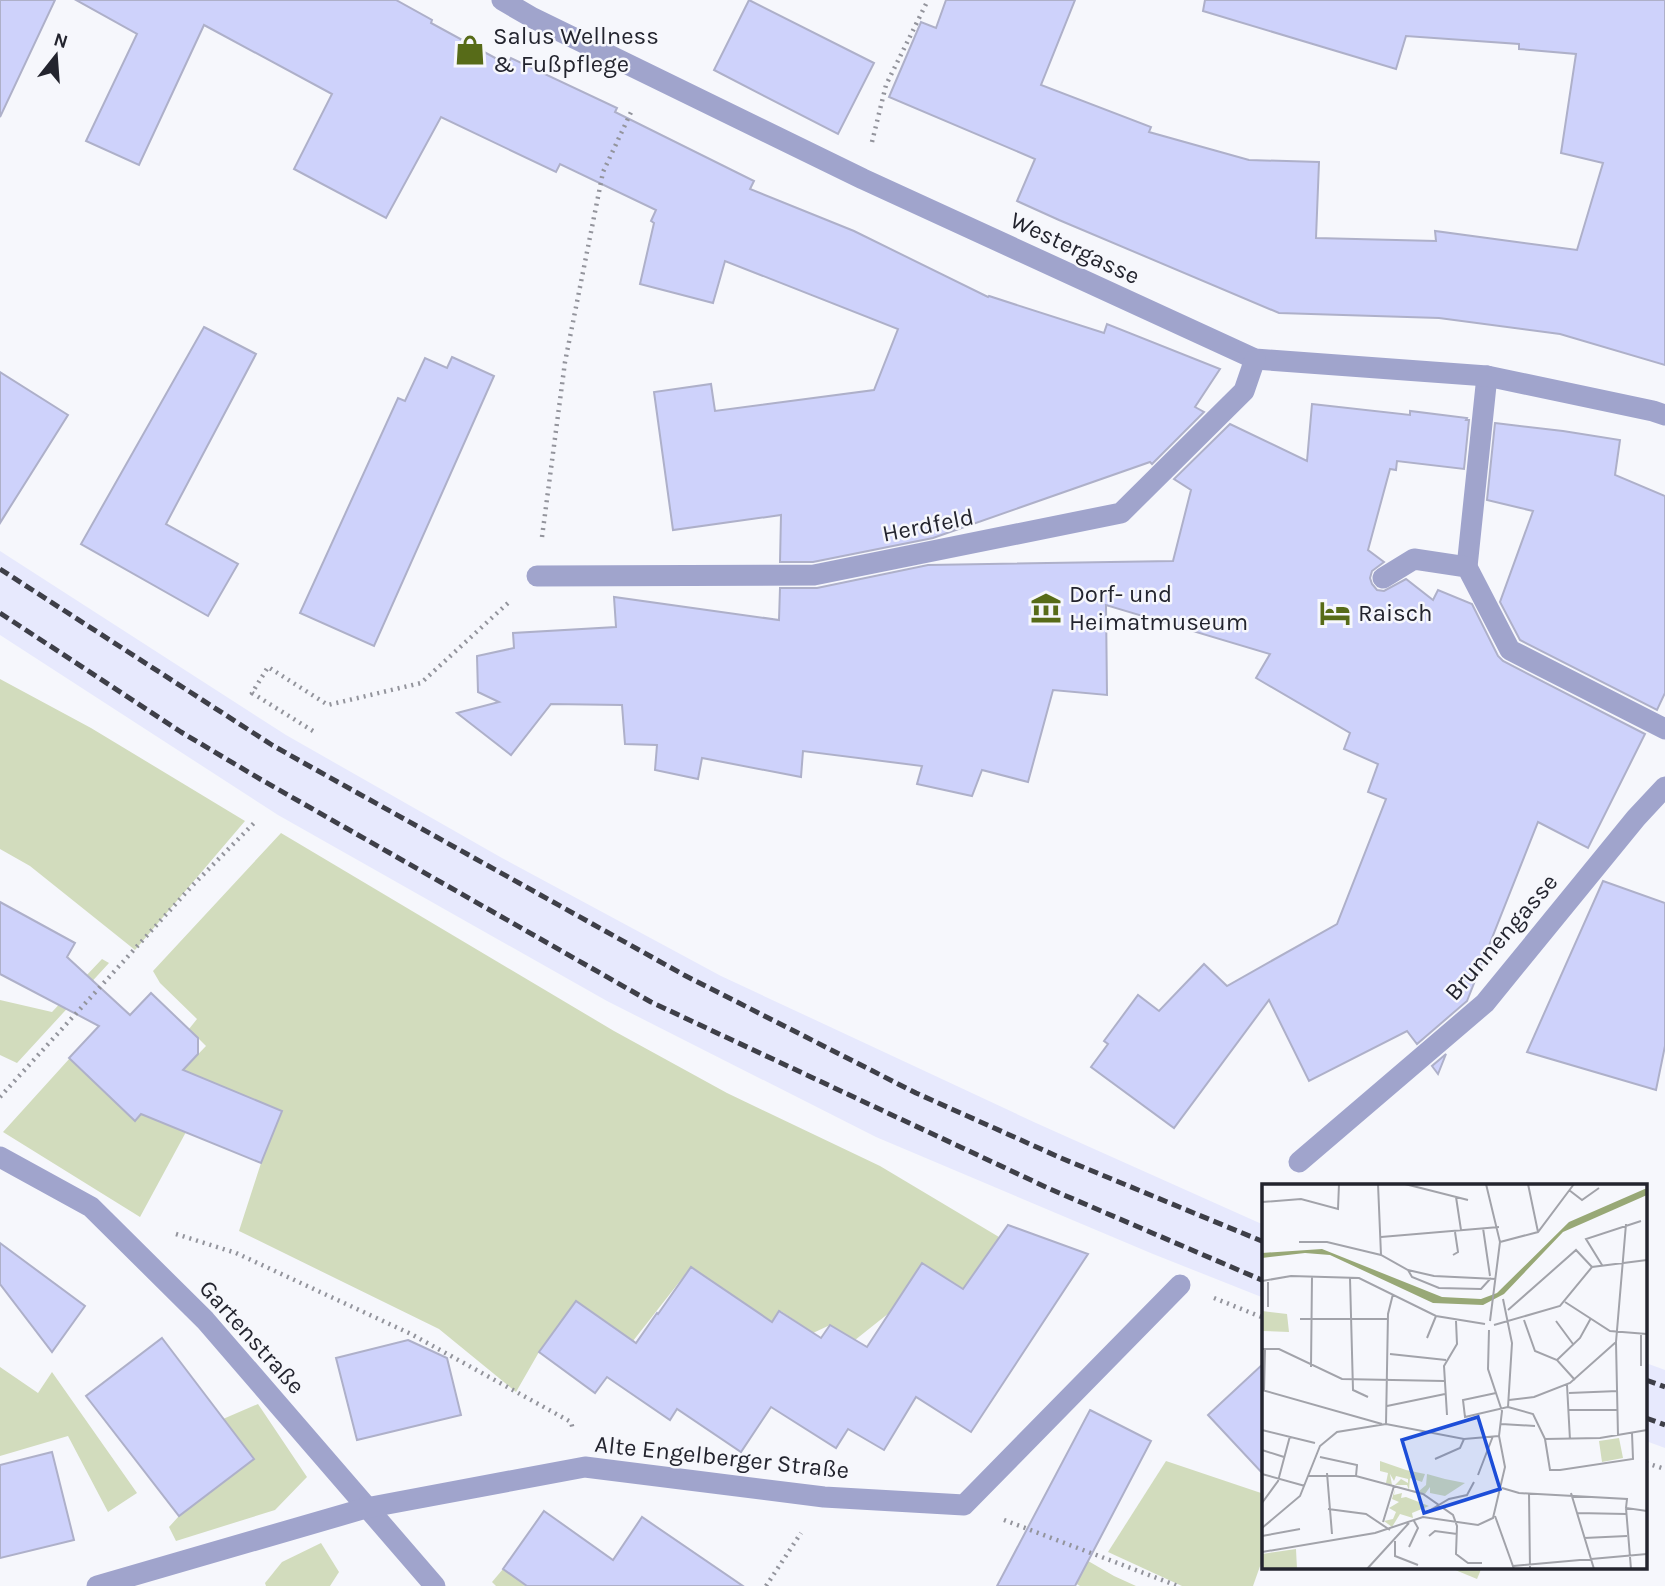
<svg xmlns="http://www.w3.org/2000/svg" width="1665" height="1586" font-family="Karla,sans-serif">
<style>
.built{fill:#e7e9fd}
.green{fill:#d2dcbd}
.building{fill:#ced2fb;stroke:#aeb0c9;stroke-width:2}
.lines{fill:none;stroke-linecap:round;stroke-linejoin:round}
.path{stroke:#93949c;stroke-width:4.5;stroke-dasharray:2 5;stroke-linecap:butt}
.lane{stroke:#a0a4cc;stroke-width:21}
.street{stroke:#a0a4cc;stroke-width:21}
.rail{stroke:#3e3f48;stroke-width:5;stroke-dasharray:10 5;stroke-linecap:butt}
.labels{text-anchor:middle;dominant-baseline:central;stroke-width:5;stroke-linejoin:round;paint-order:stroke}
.poi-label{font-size:24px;fill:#23242e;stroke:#f6f7fc;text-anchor:start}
.street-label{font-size:24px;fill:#23242e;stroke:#f6f7fc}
.inset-road{fill:none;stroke:#a2a3aa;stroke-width:2}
.view{fill:#1d4ed8;fill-opacity:0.15;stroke:#1d4ed8;stroke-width:3.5}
.inset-edge{fill:none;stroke:#23242e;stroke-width:3.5}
</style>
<rect width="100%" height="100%" fill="#f6f7fc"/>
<g class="built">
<polygon points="0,551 286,735 502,858 721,976 1036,1123 1264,1225 1264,1298 1153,1254 876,1137 607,1001 278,815 0,635"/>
<polygon points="1646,1363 1665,1370 1665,1448 1646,1441"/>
</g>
<g class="green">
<polygon points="0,679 91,728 245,821 135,950 30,866 0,849"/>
<polygon points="281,833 614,1031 727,1093 880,1166 999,1237 963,1289 922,1263 889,1313 855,1340 830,1325 813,1333 781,1311 744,1364 722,1350 734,1296 691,1267 633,1341 576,1301 539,1352 516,1392 439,1329 239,1231 261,1163 207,1080 186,1132 140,1217 3,1132 89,1037 123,1069 135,1120 206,1046 189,1029 197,1019 160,983 153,971"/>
<polygon points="102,959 109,963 17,1063 0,1055 0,1000 52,1012"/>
<polygon points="0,1367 38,1393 52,1372 137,1493 108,1512 68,1436 0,1456"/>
<polygon points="258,1404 307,1477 275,1510 176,1541 169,1527 179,1516 254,1459 223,1419"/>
<polygon points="1166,1461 1264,1494 1264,1555 1253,1586 1182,1586 1108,1552"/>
<polygon points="321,1543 339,1572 330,1586 266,1586 265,1583 282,1562"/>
<polygon points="1083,1558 1114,1576 1136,1586 1080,1586 1065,1577"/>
<polygon points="1448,1567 1482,1567 1477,1579"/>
<polygon points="503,1569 527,1586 496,1586 492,1582"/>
</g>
<g class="building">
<polygon points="0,0 55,0 0,117"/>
<polygon points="76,0 396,0 432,20 431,23 508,65 511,58 617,108 615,112 754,181 750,189 854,231 988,297 989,296 1104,333 1107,324 1220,369 1195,407 1204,412 1152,464 1150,462 933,538 813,562 780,562 781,515 673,530 654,392 711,384 715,411 874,390 898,329 725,261 713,303 640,284 654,223 651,221 656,210 560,164 556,172 441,117 386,218 294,169 332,94 204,25 139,165 86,141 137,34"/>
<polygon points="749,0 874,63 838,134 714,70"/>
<polygon points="946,0 1075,0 1041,85 1151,127 1149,132 1249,160 1319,162 1316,238 1436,241 1435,231 1577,250 1603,163 1561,153 1576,54 1519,49 1519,44 1406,36 1396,69 1203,11 1205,0 1665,0 1665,365 1560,334 1439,318 1279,313 1059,220 1017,201 1035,159 889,97 921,22 936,28"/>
<polygon points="204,327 256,354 166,524 238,564 208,616 81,544"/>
<polygon points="452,357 494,376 374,646 300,613 398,398 405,401 425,358 447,368"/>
<polygon points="0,372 68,415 0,523"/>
<polygon points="1312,404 1410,415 1410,411 1467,418 1466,420 1469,420 1464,469 1397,461 1396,470 1390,469 1368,550 1384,562 1372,571 1370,578 1372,584 1377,590 1384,591 1406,579 1433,600 1438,590 1472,604 1498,656 1503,661 1645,734 1588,848 1538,822 1467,1001 1417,1044 1407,1031 1309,1081 1269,1000 1174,1128 1091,1067 1108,1044 1104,1041 1138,995 1159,1011 1204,964 1227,986 1337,924 1386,799 1368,792 1378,764 1344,749 1350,733 1256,678 1270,654 1106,605 1107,695 1053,690 1028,782 982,770 972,796 917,784 922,766 803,751 801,777 702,758 698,779 655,770 657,745 625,744 622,705 551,704 511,755 457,713 499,702 478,692 477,656 514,648 513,633 616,627 614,597 779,620 780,588 817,588 928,565 1173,561 1191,490 1174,479 1230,424 1307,461"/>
<polygon points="1495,423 1563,431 1620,440 1615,475 1665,496 1665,693 1657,710 1520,640 1500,602 1533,511 1487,500"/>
<polygon points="1603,881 1665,903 1665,1046 1656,1090 1527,1052"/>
<polygon points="0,902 75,943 67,957 130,1015 151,993 198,1038 198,1054 183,1070 282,1111 261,1163 141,1114 135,1121 69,1058 99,1026 0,974"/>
<polygon points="1446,1054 1438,1074 1432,1066"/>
<polygon points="1008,1225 1088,1254 971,1432 916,1397 884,1450 848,1429 836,1448 771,1407 741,1452 677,1409 670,1420 607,1377 595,1393 539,1352 576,1301 636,1343 657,1313 658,1314 691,1267 772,1322 779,1311 821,1338 830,1325 867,1347 922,1263 963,1289"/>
<polygon points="0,1243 85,1306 52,1352 0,1284"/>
<polygon points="162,1338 254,1459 179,1516 86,1396"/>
<polygon points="408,1340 447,1358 461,1415 357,1440 336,1358"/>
<polygon points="1264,1363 1264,1475 1208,1415"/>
<polygon points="1090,1410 1151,1441 1075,1586 997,1586"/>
<polygon points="52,1452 74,1540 0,1558 0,1465"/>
<polygon points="544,1511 613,1560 642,1517 743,1586 527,1586 503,1569"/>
</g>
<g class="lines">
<g class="path">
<polyline points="872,142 886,85 928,0"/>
<polyline points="542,537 565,362 603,172 632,110"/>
<polyline points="313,731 252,693 268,667 328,705 421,683 508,603"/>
<polyline points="0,1097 192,886 257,820"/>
<polyline points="176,1234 236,1253 411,1334 571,1422 573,1430"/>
<polyline points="1214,1298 1264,1318"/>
<polyline points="1646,1463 1665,1469"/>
<polyline points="1004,1520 1178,1586"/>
<polyline points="766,1586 801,1533"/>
</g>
<g class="lane">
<polyline points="1467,567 1487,376"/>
<polyline points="1383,578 1414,559 1467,567 1510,650 1665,729"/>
</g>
<g class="street">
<polyline points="502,0 533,18 863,179 1255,359 1487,376 1653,411 1665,415"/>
<polyline points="537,576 814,575 1121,513 1244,391 1255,359"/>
<polyline points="0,1157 91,1207 205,1320 435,1586"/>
<polyline points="1299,1162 1485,1003 1636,818 1665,787"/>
<polyline points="97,1586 366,1508 585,1467 824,1497 964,1505 1180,1285"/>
</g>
<g class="rail">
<polyline points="0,569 272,745 311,767 684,975 916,1093 1061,1158 1264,1242"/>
<polyline points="0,613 181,732 260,779 651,1002 1050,1189 1264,1281"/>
<polyline points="1646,1380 1665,1387"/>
<polyline points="1646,1418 1665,1425"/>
</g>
</g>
<defs>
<g id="shop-bare" transform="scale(2.415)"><path d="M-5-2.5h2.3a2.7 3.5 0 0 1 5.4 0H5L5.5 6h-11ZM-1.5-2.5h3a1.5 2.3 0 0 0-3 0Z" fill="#576b18" stroke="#f6f7fc" stroke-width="2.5" paint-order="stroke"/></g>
<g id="museum-bare" transform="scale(2.415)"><path d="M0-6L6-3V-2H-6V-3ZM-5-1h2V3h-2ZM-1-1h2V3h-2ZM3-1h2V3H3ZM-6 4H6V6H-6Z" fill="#576b18" stroke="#f6f7fc" stroke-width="2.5" paint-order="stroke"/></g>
<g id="hotel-bare" transform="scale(2.415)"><path d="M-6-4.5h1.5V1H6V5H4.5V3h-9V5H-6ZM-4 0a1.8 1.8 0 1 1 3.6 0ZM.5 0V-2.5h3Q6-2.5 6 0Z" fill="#576b18" stroke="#f6f7fc" stroke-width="2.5" paint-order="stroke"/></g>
</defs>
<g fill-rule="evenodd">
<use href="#shop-bare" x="470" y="50"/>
<use href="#museum-bare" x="1046" y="608"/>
<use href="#hotel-bare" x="1335" y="613"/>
</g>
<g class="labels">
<g class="poi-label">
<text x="493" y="36">Salus Wellness<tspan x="493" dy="28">&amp; Fußpflege</tspan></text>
<text x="1069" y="594">Dorf- und<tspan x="1069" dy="28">Heimatmuseum</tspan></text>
<text x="1358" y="613">Raisch</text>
</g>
<g class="street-label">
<text transform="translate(1075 248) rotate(25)">Westergasse</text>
<text transform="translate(928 525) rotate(-11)">Herdfeld</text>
<text transform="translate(1501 937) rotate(-49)">Brunnengasse</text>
<text transform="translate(252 1337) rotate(48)">Gartenstraße</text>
<text transform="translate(722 1457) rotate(6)">Alte Engelberger Straße</text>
</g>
</g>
<g transform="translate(1262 1184)">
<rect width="385" height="385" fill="#f6f7fc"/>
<path d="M0,127L25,130L27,148L0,147ZM357,254L361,274L340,278L337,257ZM118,277L144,286L163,290L160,298L148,294L147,306L145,301H133L139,295L146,299V295L134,292L132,297L128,290L130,301L124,299L126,289L118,287ZM165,290L183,295L203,299L183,312L168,309V303L163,310L156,308L164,301ZM133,305L132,311L140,309L139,314L144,313L167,322L150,329L151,334L138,330L130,343L122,337L131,335L134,328L127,324L137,318L130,315ZM34,365L35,385L0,384V370Z" fill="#d2dcbd"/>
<path d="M385,4V11L301,48L242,110L221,121L171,119L68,71L43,69L0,74V69L60,65L180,113L219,115L235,109L307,38Z" fill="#98a876"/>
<path class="inset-road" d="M116,0L119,71M143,0L206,16M224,0L238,58L228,137M266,0L276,48M307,6L320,16L337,4M194,13L199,46M0,18L39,15L76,25L77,0M221,44L228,92M119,53L237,43M37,58H65L119,71L146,86L172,92L234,95M238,58L276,48L312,0M191,71L196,68L193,48M340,81L324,55L379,37M146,86L150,93L177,104L219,105L229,94M88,94L91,206L106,213M0,97L29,92L97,94L174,132L223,140M303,118L348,147L385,150M6,123V98M246,126L314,66L330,83M38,135H126M262,136L273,167L295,176L313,196M294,137L311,160M232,141L298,122L330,83L385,76M379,151V182M165,154L174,132M0,165H17L80,195L182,197M128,170L184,176M295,176L318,154L329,134M49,183L50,92M305,201L308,256M0,206L120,240M2,207L3,165M234,209L201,216L203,233L246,223L250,159L241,115M307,209L356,207M247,216L272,213L308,199L354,158M125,222L183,210M246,223L271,230L283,255L338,254L385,246M307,226H356M185,231L182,182L195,160L194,137M124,240L126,130L131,110M239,240L273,242M0,246L53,259M356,252L354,158L364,40M283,255L288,286H298L371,275L370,249M0,266L22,273M58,273L95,281L94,292M173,275L198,264L202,255M65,289L70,350M0,290L43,302M216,291L231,252M47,292H94L161,310L191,331L195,342L194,370L206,379H220M240,304L257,309L365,315L364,324L385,327M267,309L268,385M309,309L332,385M0,319L16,297L28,252M364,324L369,385M66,325L104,330L128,346M385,327V302M165,328L187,315L205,311L212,298M315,329L364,330M233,332L252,385M121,338L132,302M0,344L38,312L58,262L75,248L124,240L202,255L237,252M0,352L38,345M167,352L173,347L195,350M322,354L365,352M133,357V372L156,381M147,363L156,344L152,337M0,368L113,349L161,333L216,341L231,334L243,283L237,252L240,227L226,185L227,146M251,382L385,370M105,385L147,339"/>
<path class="view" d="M216,233L238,305L162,329L140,256Z"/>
<rect width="385" height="385" class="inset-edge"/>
</g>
<g transform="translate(56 56) rotate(17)" stroke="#f6f7fc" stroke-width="5" paint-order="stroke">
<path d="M0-5L12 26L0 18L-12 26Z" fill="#23242e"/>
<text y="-10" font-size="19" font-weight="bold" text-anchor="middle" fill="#23242e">N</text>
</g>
</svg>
